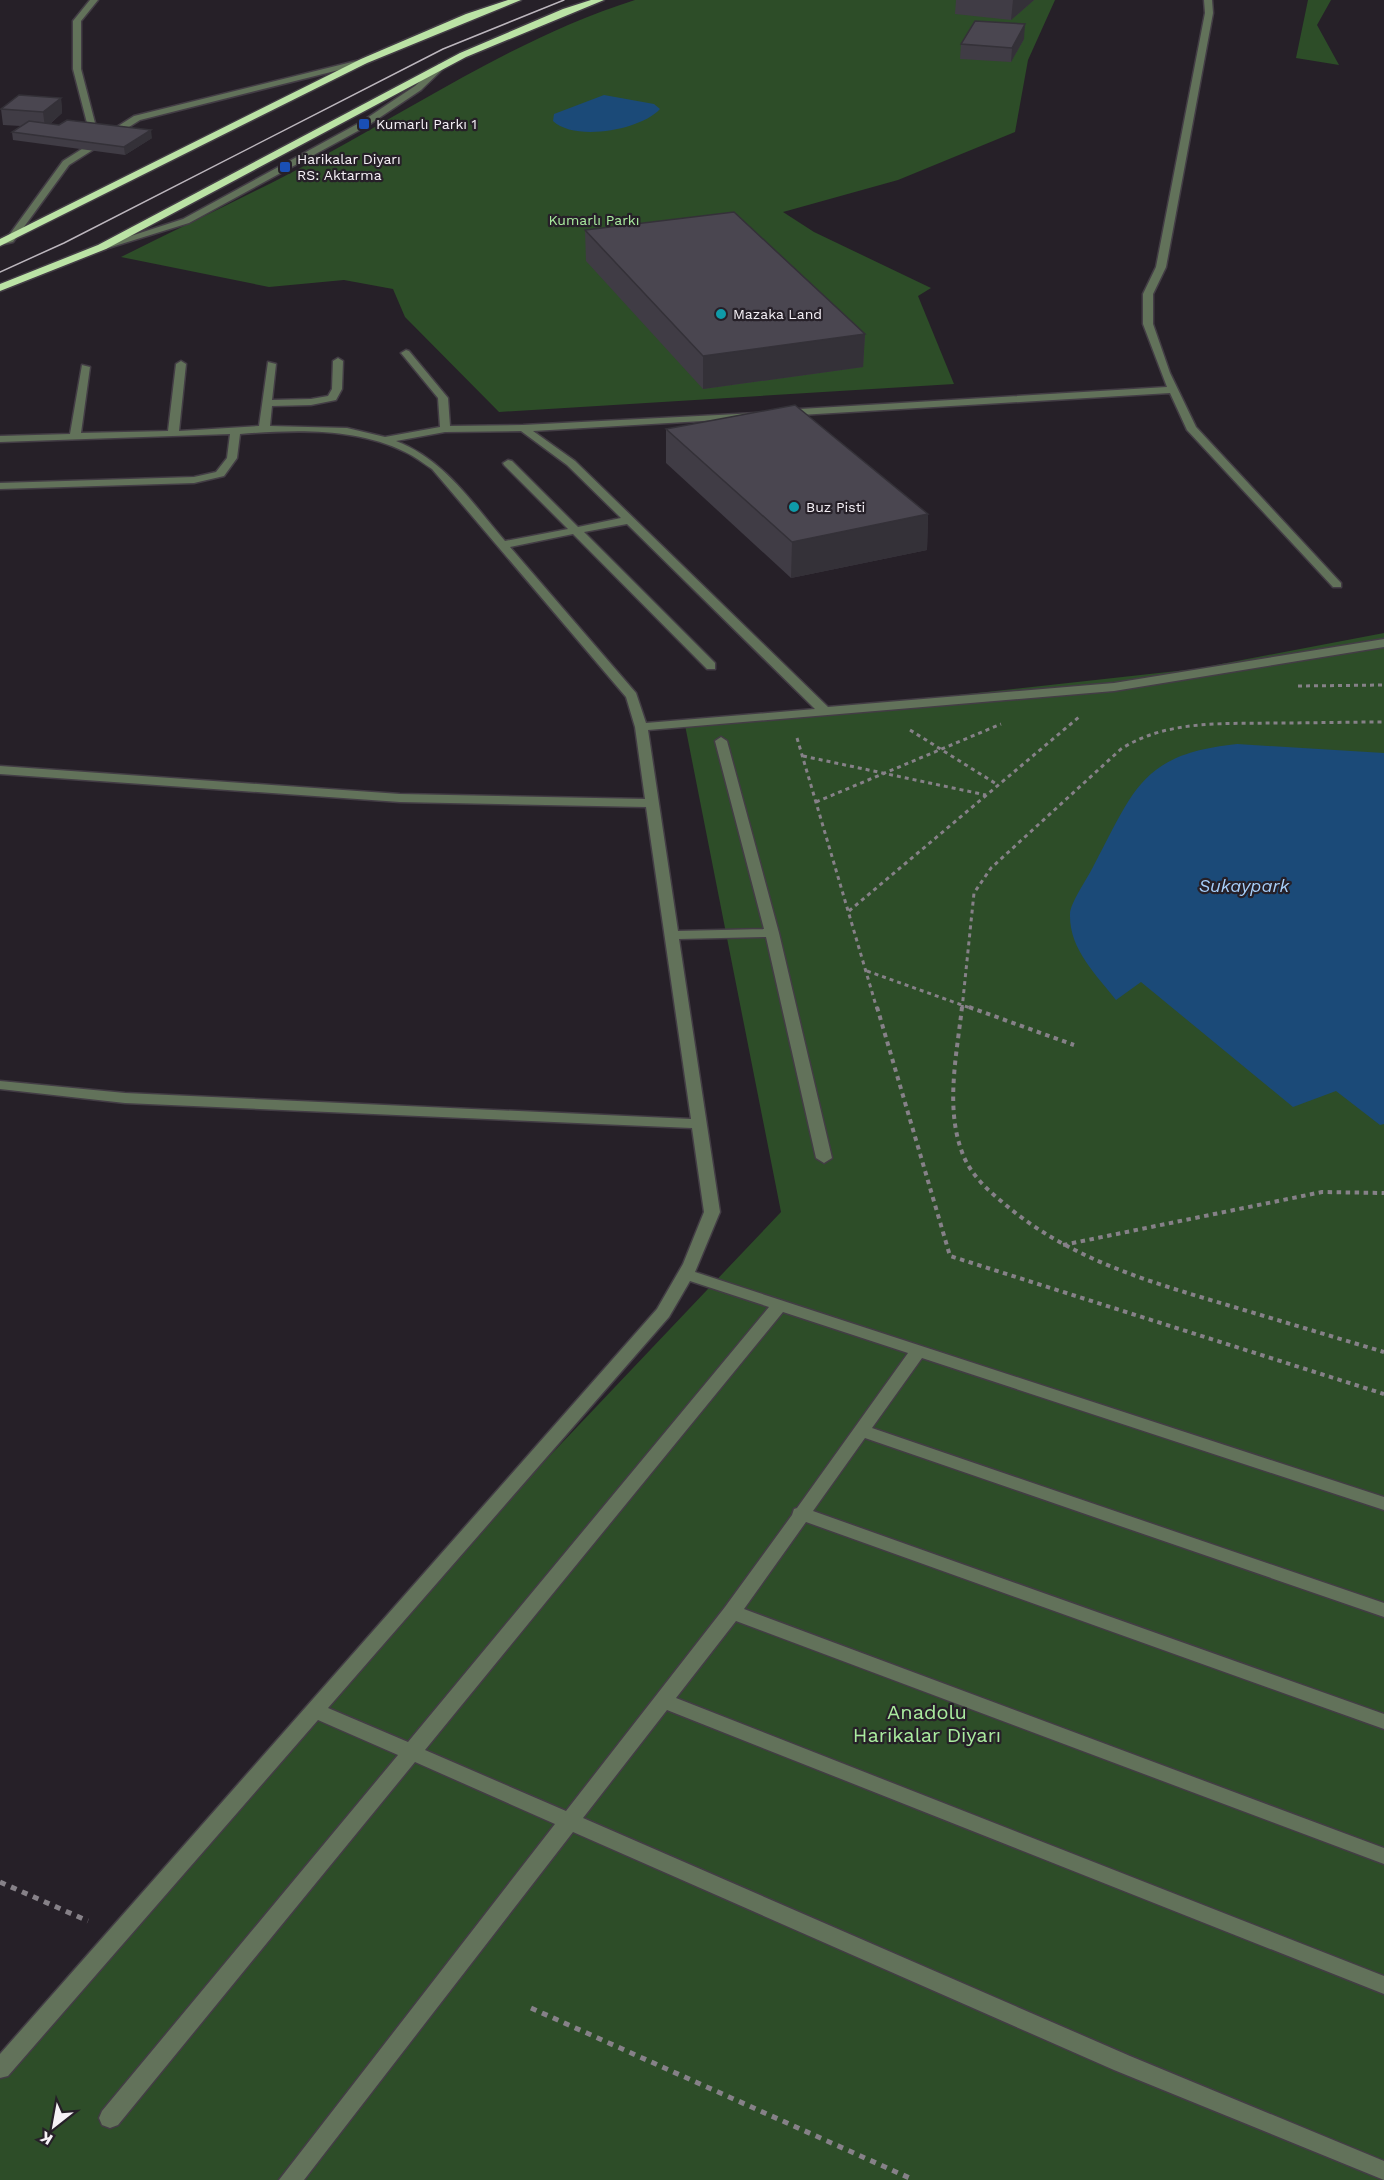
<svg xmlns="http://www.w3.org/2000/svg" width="1384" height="2180" font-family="'Work Sans',sans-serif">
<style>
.green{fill:#2d4d28}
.water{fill:#1b4a78}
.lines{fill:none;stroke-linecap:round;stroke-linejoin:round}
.minor-casing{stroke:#433d45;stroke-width:3}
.highway-casing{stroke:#433d45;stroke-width:3}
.path-far2{stroke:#868188;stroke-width:3;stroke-dasharray:4 4;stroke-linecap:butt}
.path-far1{stroke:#868188;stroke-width:4;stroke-dasharray:4.5 4.5;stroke-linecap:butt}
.path{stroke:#868188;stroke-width:5;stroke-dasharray:6 6;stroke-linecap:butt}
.minor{fill:#62725a;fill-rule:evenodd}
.highway{fill:#bbe3a5;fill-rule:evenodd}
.tram{stroke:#bcb6bd;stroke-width:1.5}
.wall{fill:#403c45}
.shaded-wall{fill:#343138}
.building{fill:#4a4650;stroke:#343138;stroke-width:1.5}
.transit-dot{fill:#1a4fb4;stroke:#262028;stroke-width:2}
.culture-dot{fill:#0f9aa8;stroke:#262028;stroke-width:2}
.labels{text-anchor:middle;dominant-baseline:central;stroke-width:4.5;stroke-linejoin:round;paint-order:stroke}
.far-poi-label{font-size:14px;fill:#f6f1f7;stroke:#262028;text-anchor:start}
.far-park-label{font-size:14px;fill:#aaec9f;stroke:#262028}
.water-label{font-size:18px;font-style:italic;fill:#a7cffa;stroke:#262028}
.near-park-label{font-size:20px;fill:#aaec9f;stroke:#262028}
</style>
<rect width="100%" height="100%" fill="#262028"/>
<g class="green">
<path d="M635,0H1055L1028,60L1015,132L898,180L783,212L814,232L931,288L918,296L954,384L499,412L405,317L393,289L344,280L269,287L121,257C189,223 258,191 325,155C426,100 524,35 635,0Z"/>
<polygon points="1308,0 1331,0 1317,25 1339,65 1296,58"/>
<polygon points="1384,633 1384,2180 0,2180 0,2072 468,1542 781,1212 685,725 1195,669"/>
</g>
<g class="water">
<path d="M604,95L654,104L660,109C641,130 575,142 553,121L554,114Z"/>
<path d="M1237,744L1384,753V1124L1380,1125L1336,1091L1293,1107L1141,982L1116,1000C1096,974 1069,949 1070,914C1070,903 1089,876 1094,865C1135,788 1142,754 1237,744Z"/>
</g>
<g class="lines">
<g class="minor-casing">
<g id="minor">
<polygon points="90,0 98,0 81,21 81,69 95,123 91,125 87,123 73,69 73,21"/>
<polygon points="1204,0 1212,0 1213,13 1166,267 1153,294 1153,324 1170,373 1196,427 1341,583 1341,587 1333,587 1187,430 1170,393 783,416 778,413 783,410 1167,387 1143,324 1143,294 1156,267 1205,13"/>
<polygon points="364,59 367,63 140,120 69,165 13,242 0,245 0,239 7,238 63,161 134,116"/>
<polygon points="439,64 446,66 421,90 367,126 189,223 105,249 97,247 183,219 361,122 415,86"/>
<path d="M406,350L409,351L448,398L450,426L523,425L757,413L758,415L753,418L533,431L575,461L828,707L1114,683L1384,639V647L1114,691L648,730L678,931L764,929L715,741L721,737L727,741L779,933L832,1158L824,1163L816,1158L766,937L679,939L720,1212L695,1272L1384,1497V1510L922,1358L872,1428L1384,1603V1617L865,1438L813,1511L1384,1714V1729L806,1522L744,1609L1384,1848V1864L736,1621L676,1698L1384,1976V1994L667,1710L583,1818L1130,2056L1384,2161V2180L1114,2070L573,1832L304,2180H279L555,1824L415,1762L118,2125L110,2128L102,2125L99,2118L102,2111L398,1755L318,1720L8,2076L0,2078V2054L657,1309L683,1264L704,1212L692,1128L125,1103L0,1089V1081L125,1093L691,1119L646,807L400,802L0,774V766L400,794L645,799L635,727L626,697L432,469C423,463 414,456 405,452C354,427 293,430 240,434L237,458L224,476L194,483L0,489V483L194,477L216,472L227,458L230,434L0,442V436L70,434L82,365L90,367L81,433L168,431L176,364L181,361L186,364L179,431L259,426L268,362L276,364L272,400L311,399L328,396L332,389L333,361L338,358L343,361L342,389L336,400L311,405L272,406L270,426L347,428L385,437L440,427L438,398L401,353ZM521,431L567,465L621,518L578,527L512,461L508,460L503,463L504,465L568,529L505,541C472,503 445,460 396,441L445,432ZM627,524L815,709L646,723L636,693L510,547L573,534L707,669H715V663L584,532ZM690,1281L769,1307L408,1742L328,1708L669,1317ZM783,1312L908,1353L797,1508L794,1509L792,1515L725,1607L566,1811L425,1750Z"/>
</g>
</g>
<g class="highway-casing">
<g id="highway">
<polygon points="508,0 521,0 367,63 0,246 0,239 361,59 466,14"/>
<polygon points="591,0 604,0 466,57 106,249 0,291 0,284 98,245 460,53 563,9"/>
</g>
</g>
<g class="path-far2">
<polyline points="1298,686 1384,685"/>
<polyline points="910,730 998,785"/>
<polyline points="797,738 877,1009"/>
<polyline points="803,756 986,795"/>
<polyline points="816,802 1001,724"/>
<polyline points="849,911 1079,717"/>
<polyline points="867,971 973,1009"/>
<path d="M962,1009L974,893L991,868L1121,749C1166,720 1222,724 1273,723C1310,723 1347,722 1384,722"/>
</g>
<g class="path-far1">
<polyline points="877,1007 950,1256 1384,1394"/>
<path d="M962,1007C957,1053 945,1107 962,1152C969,1172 985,1188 1001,1201C1071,1262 1158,1284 1244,1310C1291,1324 1337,1338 1384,1352"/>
<polyline points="969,1007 1074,1045"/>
<polyline points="1063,1245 1322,1192 1384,1193"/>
</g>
<g class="path">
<polyline points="0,1882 88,1921"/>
<polyline points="531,2008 914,2180"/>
</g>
<use href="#minor" class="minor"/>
<use href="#highway" class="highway"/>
<polyline class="tram" points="0,272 64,243 443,49 564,0"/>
</g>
<g class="wall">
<polygon points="956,0 1034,0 1011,20 955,14"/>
<polygon points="1024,39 1011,62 960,59 961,44"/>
<polygon points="61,98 62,113 50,124 152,138 125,155 13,140 12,132 21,126 3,125 1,109"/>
<polygon points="585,230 865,334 863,367 703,389 586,261"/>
<polygon points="666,429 928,514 927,550 791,578 666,463"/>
</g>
<g class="shaded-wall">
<polygon points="1013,0 1034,0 1011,20"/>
<polygon points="1025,24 1024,39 1011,62 1012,48"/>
<polygon points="61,98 62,113 45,128 43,112"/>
<polygon points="151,130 152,138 125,155 124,147"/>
<polygon points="865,334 863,367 703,389 703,356"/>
<polygon points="928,514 927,550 791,578 792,542"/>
</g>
<g class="building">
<polygon points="975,21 1025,24 1012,48 961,44"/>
<polygon points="19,95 61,98 43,112 1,109"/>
<polygon points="67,120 151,130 124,147 12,132 29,121 59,125"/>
<polygon points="734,212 865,334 703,356 585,230"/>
<polygon points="795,405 928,514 792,542 666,429"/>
</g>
<g class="transit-dot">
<rect x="358" y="118" width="12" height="12" rx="3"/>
<rect x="279" y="161" width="12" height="12" rx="3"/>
</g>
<g class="culture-dot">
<circle cx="721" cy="314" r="6"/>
<circle cx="794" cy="507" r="6"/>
</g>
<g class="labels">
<g class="far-poi-label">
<text x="376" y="124">Kumarlı Parkı 1</text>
<text x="297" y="159">Harikalar Diyarı<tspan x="297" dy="16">RS: Aktarma</tspan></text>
<text x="733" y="314">Mazaka Land</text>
<text x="806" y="507">Buz Pisti</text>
</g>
<g class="far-park-label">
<text x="594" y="220">Kumarlı Parkı</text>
</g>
<g class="water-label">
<text x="1244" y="885">Sukaypark</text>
</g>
<g class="near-park-label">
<text x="927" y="1712">Anadolu<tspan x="927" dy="23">Harikalar Diyarı</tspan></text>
</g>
</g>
<g transform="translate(54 2126) rotate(211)" stroke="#262028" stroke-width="4.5" paint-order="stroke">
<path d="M0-4.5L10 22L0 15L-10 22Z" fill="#f6f1f7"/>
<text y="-9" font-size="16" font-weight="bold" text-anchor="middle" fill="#f6f1f7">K</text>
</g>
</svg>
